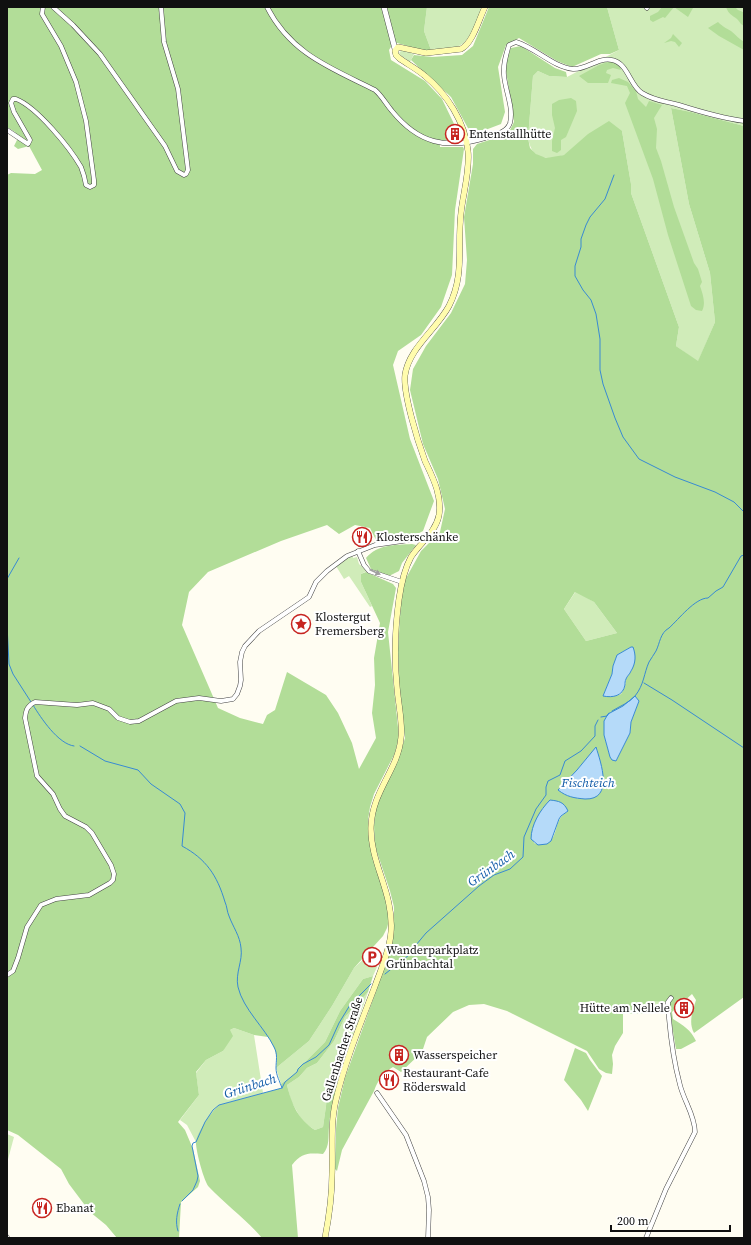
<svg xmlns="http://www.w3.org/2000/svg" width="751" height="1245" font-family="'Source Serif 4',serif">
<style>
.green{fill:#d0ecb9}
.forest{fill:#b2dd98;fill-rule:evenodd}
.water{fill:#b5daf9;stroke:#388ad3}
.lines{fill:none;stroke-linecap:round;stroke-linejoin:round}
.stream{stroke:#388ad3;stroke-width:1}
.minor-casing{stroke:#434343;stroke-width:5}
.tertiary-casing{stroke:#434343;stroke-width:6}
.secondary-casing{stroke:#323232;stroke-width:6}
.minor{stroke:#fff;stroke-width:4}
.tertiary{stroke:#fff;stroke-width:5}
.secondary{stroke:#fffcad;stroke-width:5.5}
.oneway{fill:#9f9f9f}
.labels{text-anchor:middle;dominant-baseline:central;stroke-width:4;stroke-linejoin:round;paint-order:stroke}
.poi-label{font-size:12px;fill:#101010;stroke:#fff;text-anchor:start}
.street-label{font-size:12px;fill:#101010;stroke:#fff}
.water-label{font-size:13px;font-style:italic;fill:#125ca8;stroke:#fff}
</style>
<rect width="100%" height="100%" fill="#fffdf2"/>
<g class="green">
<path d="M427,7H482C477,19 471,41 459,46C451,50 440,49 431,50L424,31Z"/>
<path d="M607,7H744V126L691,112L671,108L689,204L710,273L715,322L698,362L676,346L679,327L631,193V184L622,131C605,138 565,159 547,158C535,158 530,149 528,138L533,76L538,71L549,76L567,77L619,50Z"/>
<polygon points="402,50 414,54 410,62 400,55 399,53"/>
<polygon points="352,555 353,558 357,557 359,564 367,571 361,574 361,582 372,606 370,607 349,576 344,579 336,566 346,558"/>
<polygon points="576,591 594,602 617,633 586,641 564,609"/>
<polygon points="367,956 377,964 377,967 373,976 363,979 340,1011 325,1042 298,1069 297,1072 281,1084 276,1068 309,1041 332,1006 354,968"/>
<polygon points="368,992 340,1071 331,1075 328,1082 326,1106 323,1127 315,1130 303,1122 291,1101 287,1085 299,1077 307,1068 317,1063 334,1041 345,1017"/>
<polygon points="651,1001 663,1001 665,1012 652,1013 651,1010 631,1009 632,1006 641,1006"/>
<path d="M234,1028L254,1035L263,1093L219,1105C208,1114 202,1129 196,1142L187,1125L180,1120L199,1095L196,1073L206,1060L223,1051L230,1030Z"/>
<polygon points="7,1134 14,1137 7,1163"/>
</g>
<g class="forest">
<path d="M7,7H427L424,31L431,50H421L394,42L389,50L391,60L425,81L442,99L457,130L453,133V139L440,141V147H463L464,149L455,210L452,275L441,307L421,335L398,351L393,365L410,439L434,501L423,531L410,538L377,542L370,528L355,525L339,534L327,525L281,541L208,572L189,592L182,625L218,708L240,718L263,724L267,715L275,710L287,672L326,695L338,713L352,743L359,769L376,738L372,713L375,685L374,658L380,623L361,582V574L366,572L393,584L396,588L388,632L399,737L395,753L374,794L370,807L368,820L370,846L387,904L389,920L387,928L383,936L354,968L332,1006L309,1041L276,1068C278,1055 275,1048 268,1037L254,1035L234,1028L230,1030L233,1036L223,1051L206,1060L196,1072L199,1095L178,1122L185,1130L193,1149L200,1181L198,1187L181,1202L179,1238H117L106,1225L90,1212L69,1184L61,1169L18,1135L7,1130V175L11,173L35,174L42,170L29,146L18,149L14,146L17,140L15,132L7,127Z"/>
<polygon points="489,7 607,7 619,50 610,54 601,54 572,67 557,61 519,38 506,45 498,67 505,112 501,124 480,132 469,130 451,97 411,60 414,55 432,57 462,55 473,46"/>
<polygon points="662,7 692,7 693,8 688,17 674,7 665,18 663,17 653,22 650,20 650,16 658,12"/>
<path d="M726,7H735L738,10L743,12L744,26L741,24C736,15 730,18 726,7Z"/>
<path d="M718,22C723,27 726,28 731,31C736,35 739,39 744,42V50L719,36L708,28Z"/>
<polygon points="673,34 682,43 679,47 675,42 671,41 664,43 671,38"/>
<path d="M521,46L555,68L566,72L567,77L549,76L538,71L533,76L528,138L530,148L536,154L546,158L564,155L588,134L609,121L622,131L631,184V193L679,327L676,346L698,361L715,322L710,273L689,204L671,108L691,112L744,126V997L694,1033C688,1022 693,1010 696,1000L692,994L672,1012L673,1019C683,1025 691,1030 696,1041L681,1049H676L668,1002L651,1001L641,1006H632V1009L651,1010L652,1013L623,1014V1033L615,1046L612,1055L613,1064L612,1074L606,1073L599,1069L587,1051L507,1011L484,1004L469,1005L453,1012L427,1037L422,1052L401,1072L393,1067C383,1073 378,1080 374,1091L342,1150L337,1171L335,1169L336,1129L338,1108L345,1078L386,963L391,946L394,928V907L390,891L375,846L374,826L376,807L383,790L400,754L405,738L399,683L398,649L401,602L405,580L421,551L440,532L445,509L438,479L423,444L410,390L413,369L426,346L451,313L465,284L467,260L464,217L473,164V149L477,144L508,134L514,122L506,71L507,57L511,48ZM575,592L594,602L617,633L586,641L564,609ZM631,647L632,670L626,679L625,687L621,694L616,696H603L612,674L613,666L617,655ZM635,696L639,701L631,722L630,733L616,761L610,757L604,735L608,714L623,706ZM596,748L603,773L560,787L577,770ZM543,808L568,811C566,813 562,815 561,817C554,827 557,842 543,844C539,845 537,844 534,843L533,829Z"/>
<polygon points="611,61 620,66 621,70 613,68 607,70 606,73 611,75 608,83 588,83 579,76 599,65"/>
<path d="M619,78L628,82L636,91L638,99L646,107L649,101L662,105L654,118L657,129L656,148L661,161L674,207L694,263L698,269L702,282L700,286C703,295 706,303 702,311L696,310L691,306L668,235L653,179L625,103L630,93L627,86L611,83L612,80Z"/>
<polygon points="571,98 576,101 577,111 566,137 561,140 561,150 557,153 552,151 552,141 555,128 552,115 552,104 559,100"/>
<path d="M412,544L416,545L402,563L399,571L389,576L371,569L366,558C378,544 395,545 412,544Z"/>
<path d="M373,976L368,992L345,1017L334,1041L317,1063L307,1068L299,1077L287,1085C292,1105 298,1119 315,1130L323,1127L326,1106L328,1082L331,1075L340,1071C337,1090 330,1108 329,1127C328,1137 330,1146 323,1154C309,1153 302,1152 292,1165L298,1238H262C246,1219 226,1205 209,1187C204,1182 195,1148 196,1141C198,1131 211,1112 219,1105L282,1088L281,1084L297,1072L298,1069L325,1042L340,1011L363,979Z"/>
<polygon points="575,1048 586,1053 590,1060 602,1076 588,1111 581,1100 564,1080"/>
</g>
<g class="water">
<path d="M631,647H633C636,655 636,663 631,671C630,674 627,676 626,679C625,681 625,683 625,685C623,696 613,698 603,696L612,674L613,666L617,655Z"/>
<polygon points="635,696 639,701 631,722 630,733 616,761 612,760 610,757 604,735 604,721 608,714 623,706"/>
<path d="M596,747C601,763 614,800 585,799C574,798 567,797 558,790L577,770Z"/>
<path d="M550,800C559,801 564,802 568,811L561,816L559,819L551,841L547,844L538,845L531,839C531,825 540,810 550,800Z"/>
</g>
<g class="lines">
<g class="stream">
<polyline points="614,175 605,199 590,217 586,225 581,239 581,247 575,266 575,276 583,290 591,300 596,314 600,339 600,370 603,384 615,418 623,437 639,459 675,477 715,492 734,502 744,512"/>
<polyline points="7,579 19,558"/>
<polyline points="7,625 9,664 13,674 31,702"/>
<polyline points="644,683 672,700 744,748"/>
<path d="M33,705C41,718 58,744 74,746"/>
<path d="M612,711C620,706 629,703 635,696C644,685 644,673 649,662C651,658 654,655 656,651C660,643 660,633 669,628C679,619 695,598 708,598L716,591L723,587L741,556L744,555"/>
<polyline points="601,717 607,716 609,713"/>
<path d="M80,746L105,761L138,770L151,784L180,804L185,813L182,846C206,859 217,875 225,902C227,906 227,912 229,916C233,927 240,936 241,948C243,961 235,973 238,987C243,1009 265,1028 274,1047C278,1054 276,1061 276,1068C276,1075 280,1082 282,1088"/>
<polyline points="385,974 409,955 416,945 426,933 479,886 494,875 510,869 523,857 524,837 536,809 546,795 546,787 548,781 560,775 565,761 581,751 595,736 595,726 598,720"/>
<polyline points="182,1201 193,1190 197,1181 198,1176 192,1146 193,1143 196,1142 205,1122 213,1110 219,1105 282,1088 285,1082 297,1072 298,1069 303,1064 316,1057 329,1045 339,1023 350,1005 371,984"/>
<path d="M178,1231C175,1222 177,1213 180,1204"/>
</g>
<g class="minor-casing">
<g id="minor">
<polyline points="53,7 73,25 100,54 165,146 177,171 184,175 186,174 188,170 178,89 164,42 161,7"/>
<path d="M267,7C291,54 331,68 375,90C382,96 386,104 392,111C418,143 446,150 485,138C493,135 507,133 510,123C514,108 505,90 504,75C503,64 506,55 509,45L516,42C536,48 553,67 573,69C586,70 598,57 612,60C628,63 630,86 642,93C655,101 665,101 679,105C701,112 721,118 744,121"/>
<polyline points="646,7 647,8"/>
<path d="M7,130L28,144L30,140L14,112L11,103L13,99H16C37,107 70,148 81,167C83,172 85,179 86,185L90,187L94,185V180L86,121L76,82L61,46L42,14L43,7"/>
<polyline points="358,551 364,565 369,571 402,582"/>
<path d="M7,975L13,971L18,958L27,927L41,905L56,899L89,895L110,883L113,880L114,874L111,865L92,833L86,827L65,816L60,809L53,794L37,776L25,718C26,710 27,706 35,702L77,705L93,703L109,709L118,718L130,722L139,721L176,701L199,698L221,701L233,699L237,694L240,686L241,680L240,662L242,652L245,646L259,631L309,597L316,582L327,571L347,556L375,545L423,538L425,540"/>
<polyline points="377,1093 406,1135 424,1181 428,1197 429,1210 428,1238"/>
<polyline points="7,1237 7,1238"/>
<path d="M646,1238L666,1189L695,1132C695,1116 684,1101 680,1085C673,1059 670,1034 668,1007V1002L671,998"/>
</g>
</g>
<g class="tertiary-casing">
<polyline id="tertiary" points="384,7 395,49"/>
</g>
<g class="secondary-casing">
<path id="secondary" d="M325,1238C329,1217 332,1196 332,1175C333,1150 330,1124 336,1100C345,1061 361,1023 375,986C381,969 390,950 391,932C394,893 370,863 371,827C372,791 398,770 401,738C403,724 398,702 397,687C394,658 395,628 399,599C401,585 404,570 411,557C420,543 436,532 439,515C442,495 433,478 425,461C418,442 403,394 405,375C409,348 436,330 449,306C465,275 457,246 461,213C463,193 470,172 468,151C465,122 447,94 425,76C417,69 407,64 399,58L396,55L395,51L398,47L426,53L461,49C473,43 479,19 485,7"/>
</g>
<use href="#minor" class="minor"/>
<use href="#tertiary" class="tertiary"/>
<use href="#secondary" class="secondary"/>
</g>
<defs><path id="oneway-solid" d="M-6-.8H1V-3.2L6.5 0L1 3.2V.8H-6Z"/></defs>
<use class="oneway" href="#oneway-solid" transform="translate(375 572) rotate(24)"/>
<defs>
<g id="building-ring" transform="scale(1)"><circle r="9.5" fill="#fff" stroke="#c72521" stroke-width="1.5"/><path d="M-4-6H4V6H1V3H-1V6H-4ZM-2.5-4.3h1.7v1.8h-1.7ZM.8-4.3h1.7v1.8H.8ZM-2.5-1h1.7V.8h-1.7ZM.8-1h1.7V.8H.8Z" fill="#c72521"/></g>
<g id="restaurant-ring" transform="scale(1)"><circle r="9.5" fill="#fff" stroke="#c72521" stroke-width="1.5"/><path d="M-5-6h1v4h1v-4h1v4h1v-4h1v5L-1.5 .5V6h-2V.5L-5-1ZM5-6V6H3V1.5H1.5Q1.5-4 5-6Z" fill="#c72521"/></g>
<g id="sight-ring" transform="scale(1)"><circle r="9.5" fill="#fff" stroke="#c72521" stroke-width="1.5"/><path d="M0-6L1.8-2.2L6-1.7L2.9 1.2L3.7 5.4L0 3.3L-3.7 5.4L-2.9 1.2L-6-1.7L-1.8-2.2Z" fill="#c72521"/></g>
<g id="parking-ring" transform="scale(1)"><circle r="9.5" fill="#fff" stroke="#c72521" stroke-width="1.5"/><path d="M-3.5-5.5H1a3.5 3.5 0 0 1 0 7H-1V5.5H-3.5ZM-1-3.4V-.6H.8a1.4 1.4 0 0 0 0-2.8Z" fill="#c72521"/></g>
</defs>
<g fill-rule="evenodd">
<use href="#building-ring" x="455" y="134"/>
<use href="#restaurant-ring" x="362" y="537"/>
<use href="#sight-ring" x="301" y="624"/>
<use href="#parking-ring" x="372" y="957"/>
<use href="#building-ring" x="684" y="1008"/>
<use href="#building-ring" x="399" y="1055"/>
<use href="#restaurant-ring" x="389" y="1080"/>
<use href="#restaurant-ring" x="42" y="1208"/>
</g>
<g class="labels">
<g class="poi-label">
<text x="469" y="134">Entenstallhütte</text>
<text x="376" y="537">Klosterschänke</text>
<text x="315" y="617">Klostergut<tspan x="315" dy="14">Fremersberg</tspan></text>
<text x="386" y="950">Wanderparkplatz<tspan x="386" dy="14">Grünbachtal</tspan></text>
<text x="670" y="1008" text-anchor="end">Hütte am Nellele</text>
<text x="413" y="1055">Wasserspeicher</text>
<text x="403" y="1073">Restaurant-Cafe<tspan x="403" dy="14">Röderswald</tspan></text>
<text x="56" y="1208">Ebanat</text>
</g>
<g class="street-label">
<text transform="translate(342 1049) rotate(-72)">Gallenbacher Straße</text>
</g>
<g class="water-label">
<text x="588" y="782">Fischteich</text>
<text transform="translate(491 868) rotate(-35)">Grünbach</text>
<text transform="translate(250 1086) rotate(-18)">Grünbach</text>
</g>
</g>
<rect width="751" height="1245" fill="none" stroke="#101010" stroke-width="16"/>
<path d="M611 1225v6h119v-6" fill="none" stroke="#101010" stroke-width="2"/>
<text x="617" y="1225" font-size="12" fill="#101010" stroke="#ffffff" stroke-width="3" paint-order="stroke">200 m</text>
</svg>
